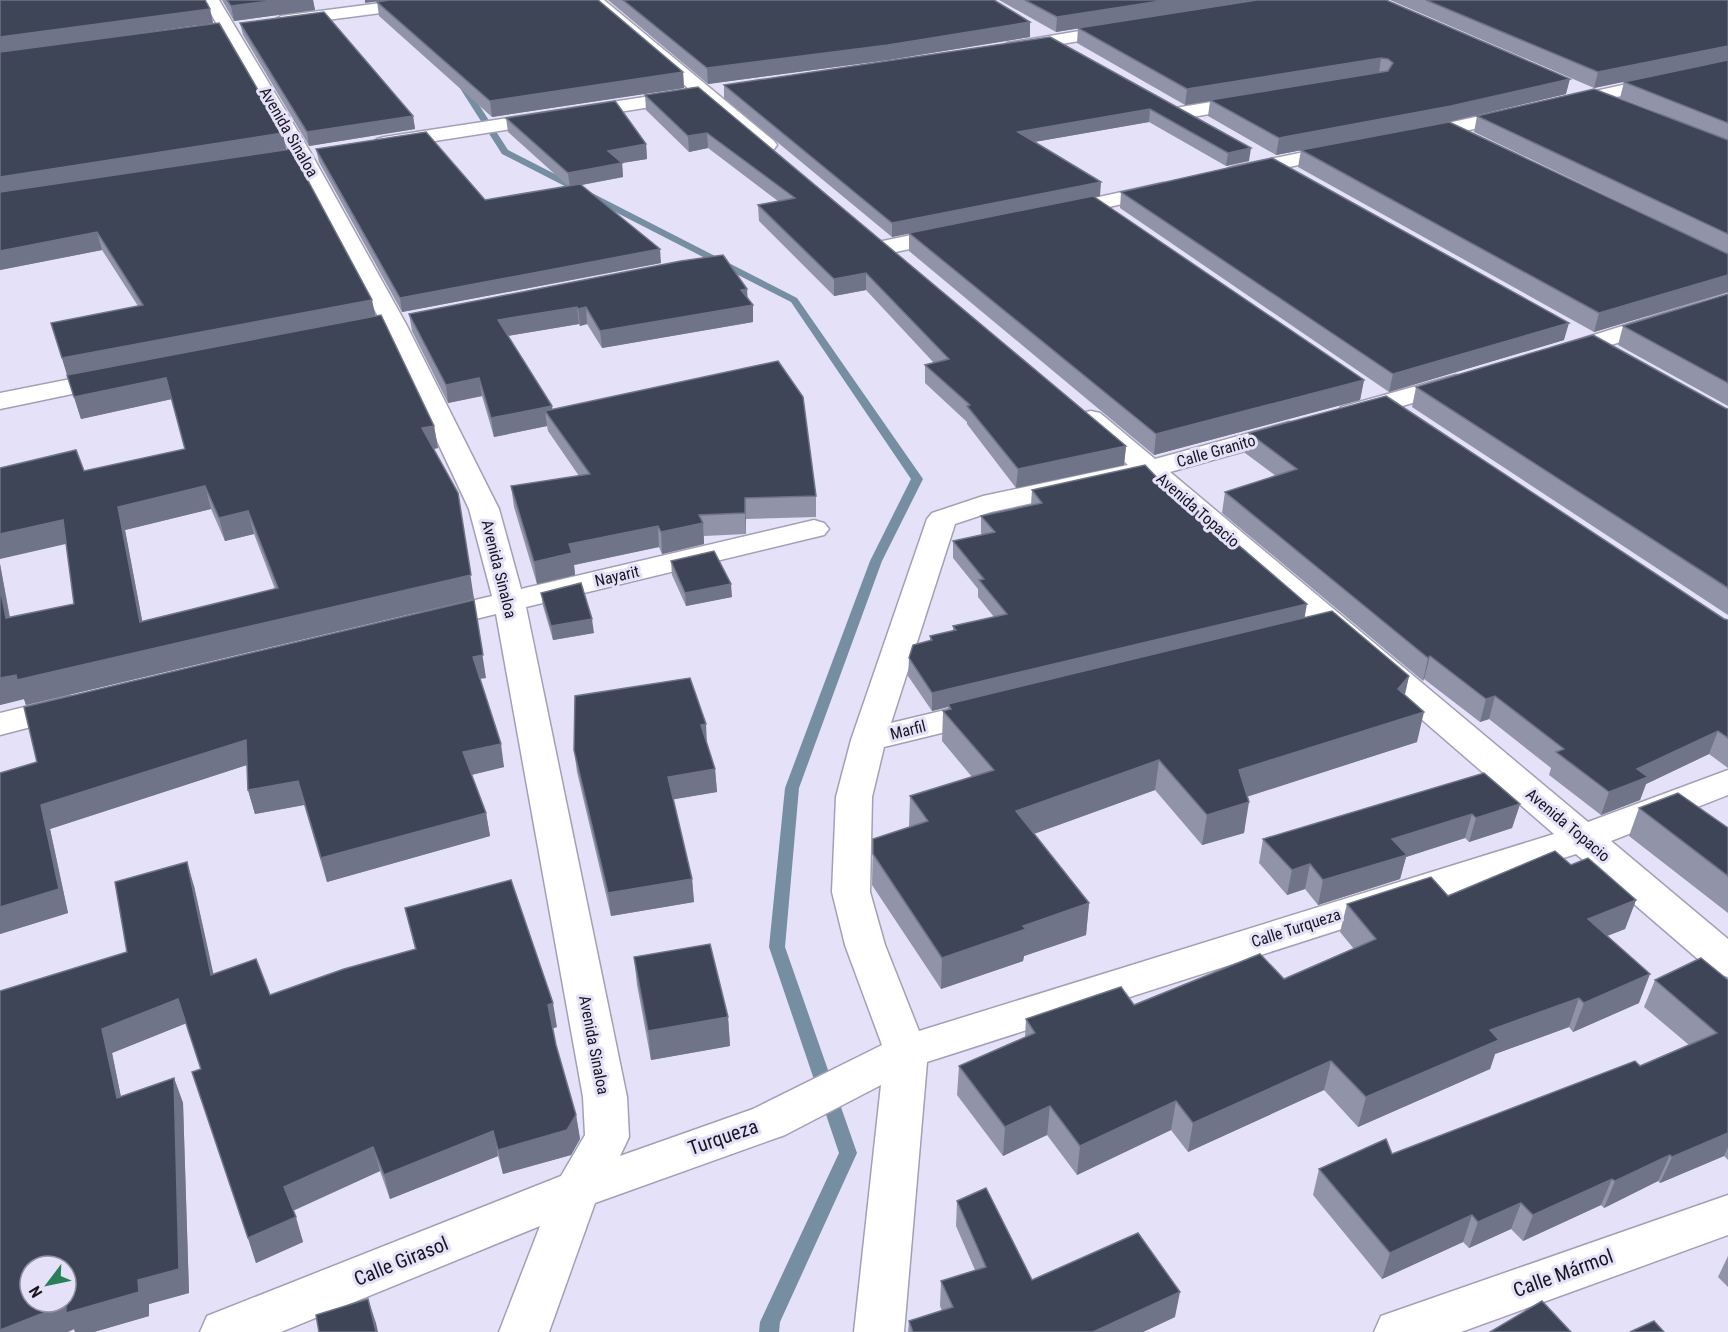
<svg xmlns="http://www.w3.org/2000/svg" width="1728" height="1332" font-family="'Roboto Condensed',sans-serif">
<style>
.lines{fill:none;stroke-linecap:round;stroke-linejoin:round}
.stream{fill:#768ea2;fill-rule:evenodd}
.minor-casing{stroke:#a39fb6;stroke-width:3}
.minor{fill:#fff;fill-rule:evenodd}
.wall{fill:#9193a8;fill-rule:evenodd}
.shaded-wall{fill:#6f7488}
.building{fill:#3d4557;stroke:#6f7488;stroke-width:1.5;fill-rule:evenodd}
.labels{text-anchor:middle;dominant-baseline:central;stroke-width:6;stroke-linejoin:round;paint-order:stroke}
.street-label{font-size:16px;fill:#17161e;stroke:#e5e1f9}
.near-street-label{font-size:20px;fill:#17161e;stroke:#e5e1f9}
</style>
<rect width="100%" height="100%" fill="#e5e1f9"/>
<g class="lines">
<polygon class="stream" points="457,80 463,80 508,150 797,298 923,479 882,561 799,788 785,947 857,1153 780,1322 779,1332 759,1332 760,1322 839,1153 769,947 785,788 870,561 911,479 791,302 502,154 456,82"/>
<g class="minor-casing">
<g id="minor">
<path d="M203,0H219L312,155L406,324L499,509L521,589L814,520L824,523L829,529L824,535L526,607L627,1097L629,1137L620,1156L753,1109L882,1045L845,945L832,892L836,797L851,740L927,519L932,513L983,496L1128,465L1078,419L1082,413L1091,411L1100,413L1155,459L1289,422L1299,424L1303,430L1299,436L1170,472L1588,822L1728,770V795L1611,841L1728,939V977L1714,973L1576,854L927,1062L904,1332H854L881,1085L785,1135L595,1203L549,1332H499L540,1226L281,1332H200L207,1316L561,1176L585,1135L583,1097L496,614L431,630L420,627L415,620L420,613L492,596L469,509L382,324L292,155ZM1144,479L1554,834L919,1031L885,945L870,892L872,797L884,747L999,719L1004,711L999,703L987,700L891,723L955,524L991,512Z"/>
<polygon points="404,0 450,0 442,5 281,26 273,21 281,16"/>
<polygon points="586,0 604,0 774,141 777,145 774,149 760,149 698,96 689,101 384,149 377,147 374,143 377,139 384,137 690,90"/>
<polygon points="1122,24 1128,25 1131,29 1128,33 1013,52 1007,51 1004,47 1007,43 1013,42"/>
<polygon points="1728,62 1728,72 1416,142 1409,140 1406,136 1409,132 1416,130"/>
<polygon points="1254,95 1261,97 1263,101 1261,105 1181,119 1174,117 1171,113 1174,109 1181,107"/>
<polygon points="1344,144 1351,146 1354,150 1351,154 1236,178 1229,176 1226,172 1229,168 1236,166"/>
<polygon points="1163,183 1170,185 1174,189 1170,193 1061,218 1053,217 1050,212 1053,207"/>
<polygon points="954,226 962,228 965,233 962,238 886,254 878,252 875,247 878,242"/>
<polygon points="1728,293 1728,308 1570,358 1561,361 1552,358 1548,353 1552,348"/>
<polygon points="116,370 125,373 129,378 125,383 0,409 0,393"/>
<polygon points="1456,375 1465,378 1469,383 1465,388 1350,421 1341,419 1337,413 1341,407"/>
<polygon points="69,696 81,700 86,707 81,714 0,735 0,713"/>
<polygon points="1728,1195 1728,1235 1461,1332 1374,1332 1381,1316"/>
</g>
</g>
<use href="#minor" class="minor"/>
</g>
<g class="wall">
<polygon points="222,0 313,0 315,10 234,21"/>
<polygon points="608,0 994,0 1030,37 888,60 708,84"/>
<polygon points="999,0 1254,0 1056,32"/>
<polygon points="1257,0 1566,94 1448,122 1276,155 1208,116 1210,101 1185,105 1077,43 1078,28"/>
<polygon points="1390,0 1728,0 1728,292 1594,332 1298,167 1301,150 1688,235 1474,132 1477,116 1659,113 1620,98 1624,82 1728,60 1594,88"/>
<polygon points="377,2 683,72 684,88 492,117 379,16"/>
<path d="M210,9L213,23L283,133L286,149L434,426L438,448L434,449L474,599L26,705L24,699L0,705V564L10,617L74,604L84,471L185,449L172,399L81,419L51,323L138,306L102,250L0,270ZM211,509L225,541L254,534L275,589L142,621L125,530Z"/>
<polygon points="240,23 413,116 415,129 309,146 243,35"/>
<polygon points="1050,37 1249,161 1226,166 1149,122 1034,142 1100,196 1094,197 1364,380 1360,400 1154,455 909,251 909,233 892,237 724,98 724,85"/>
<polygon points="698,87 1126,446 1124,465 1016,488 967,424 967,422 925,383 925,365 934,363 866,290 834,296 759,221 758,205 778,201 708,148 689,152 646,110 645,95"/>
<polygon points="506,118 646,144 647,159 622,163 623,177 582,185 661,263 402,312 319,162 316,149 485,200 568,186 508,132"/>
<polygon points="1121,192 1564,340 1389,392 1120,208"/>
<polygon points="747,289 747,298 753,322 602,348 587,324 580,326 579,324 508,336 552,410 816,496 816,517 746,519 746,534 704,536 704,544 662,554 659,547 574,565 575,575 537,584 514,507 511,486 579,476 548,431 547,426 494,437 482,396 448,403 412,331 409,314"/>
<polygon points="1728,294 1728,406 1618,345 1623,326"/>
<polygon points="1416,387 1728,409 1728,615 1412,407"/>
<polygon points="1249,433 1728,620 1728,768 1709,754 1646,784 1640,800 1601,815 1549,775 1551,768 1489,719 1480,722 1424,679 1423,681 1222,513 1225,492 1276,476 1245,453"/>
<polygon points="1032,490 1186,508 1305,617 1409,676 1405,695 1417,742 1248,796 1244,833 1202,845 1155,790 1034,834 1089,903 1086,935 1024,956 1023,961 941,989 872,885 873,839 909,827 910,796 972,777 942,741 943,711 948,710 948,707 932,711 908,676 909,658 930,641 930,636 953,631 953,626 994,617 978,597 978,589 953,558 953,541 982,535 981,533 981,516 1031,505"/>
<polygon points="671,561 732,597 686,606 672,575"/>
<polygon points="541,593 594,633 553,640 543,606"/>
<polygon points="486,678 480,679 504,767 471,775 486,813 490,836 327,882 304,805 255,814 248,790 247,765 50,829 68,913 0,934 37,762 24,707"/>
<polygon points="707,745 715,769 717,792 673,799 692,879 694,902 611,916 577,772 574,750"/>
<polygon points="1520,804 1512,828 1469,842 1465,838 1406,857 1400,879 1318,905 1305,889 1287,895 1259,863 1263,839"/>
<polygon points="1639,808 1728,828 1728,913 1629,836"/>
<polygon points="1571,865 1636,900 1625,929 1607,936 1639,1003 1573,1032 1569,1027 1495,1054 1490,1069 1358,1127 1324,1090 1188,1152 1171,1130 1077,1175 1047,1135 1003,1156 957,1095 959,1066 1025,1037 1026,1019 1134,1005 1284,979 1354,949 1340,932 1347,904 1448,896"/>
<polygon points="194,886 213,974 270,995 415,949 405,908 557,1027 553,1028 556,1045 576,1115 580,1139 571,1155 503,1174 498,1156 390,1199 380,1171 293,1211 303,1242 256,1263 248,1238 201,1069 186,1023 112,1053 121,1097 174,1078 183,1103 189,1293 149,1304 149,1316 94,1332 75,1332 74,1329 68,1332 127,952"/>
<polygon points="634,957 728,1017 730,1046 651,1060 637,985"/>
<polygon points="1655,980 1728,980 1728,1160 1724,1156 1660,1183 1658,1181 1604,1208 1601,1205 1523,1241 1511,1229 1469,1248 1463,1242 1382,1279 1313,1195 1319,1169 1392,1154 1640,1066 1689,1045 1644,1007"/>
<polygon points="957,1201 1032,1280 1175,1317 1143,1332 908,1332 909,1321 942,1311 940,1306 941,1281 975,1270 956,1226"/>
<polygon points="1728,1256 1728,1287 1718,1277"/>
</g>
<g class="shaded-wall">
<polygon points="279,0 313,0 315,10 234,21 231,6"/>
<polygon points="365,0 389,0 365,3"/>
<polygon points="1167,0 1254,0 1056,32 1057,17"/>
<polygon points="210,9 213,23 0,53 0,37"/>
<polygon points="1030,22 1030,37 888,60 708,84 707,68"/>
<polygon points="1728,46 1728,60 1594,88 1598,72"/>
<polygon points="1381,58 1379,73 1185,105 1187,89"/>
<polygon points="683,72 684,88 492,117 490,101"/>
<polygon points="1570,79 1566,94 1448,122 1276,155 1279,138"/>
<polygon points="1150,109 1149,122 1017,145 1018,132"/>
<polygon points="413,116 415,129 309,146 307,132"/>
<polygon points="283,133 286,149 0,195 0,177"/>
<polygon points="707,133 708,148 689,152 688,136"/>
<polygon points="646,144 647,159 622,163 623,177 570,187 568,173 608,151"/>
<polygon points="1251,148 1249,161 1226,166 1228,153"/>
<polygon points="1101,182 1100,196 892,237 892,223"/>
<polygon points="97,232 102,250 0,270 0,251"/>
<polygon points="660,249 661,263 402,312 400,298"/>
<polygon points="866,273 866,290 834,296 834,279"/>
<polygon points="1728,275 1728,292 1594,332 1599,313"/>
<polygon points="747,289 748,306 741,290"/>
<polygon points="372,300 376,318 68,378 62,358"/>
<polygon points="753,305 753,322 602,348 600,331"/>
<polygon points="577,307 579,324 500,337 498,320"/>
<polygon points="586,307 587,324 580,326 578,309"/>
<polygon points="1569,323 1564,340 1389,392 1393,374"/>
<polygon points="166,378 172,399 81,419 74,397"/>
<polygon points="479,378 482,396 448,403 446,385"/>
<polygon points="1364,380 1360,400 1154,455 1156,434"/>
<polygon points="552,406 554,423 545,411 547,426 494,437 491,418"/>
<polygon points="434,426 438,448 426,450 422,428"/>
<polygon points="1126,446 1124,465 1016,488 1018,469"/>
<polygon points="205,486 211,509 125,530 147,646 140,622 118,507"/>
<polygon points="458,493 474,599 26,705 24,699 0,705 0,678 471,575"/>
<polygon points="745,498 746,519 746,534 745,513"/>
<polygon points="248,511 254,534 225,541 219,518"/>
<polygon points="63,520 70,543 0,559 0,534"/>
<polygon points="703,523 704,544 662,554 661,532"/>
<polygon points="658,526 659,547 574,565 575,575 537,584 534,562 569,544"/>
<polygon points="0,564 14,642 6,618 0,587"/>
<polygon points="731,584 732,597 686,606 685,593"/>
<polygon points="474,600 486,678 477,679 473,657"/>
<polygon points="1307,604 1304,621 948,704 948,707 932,711 932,693"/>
<polygon points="592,619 594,633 553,640 551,626"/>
<polygon points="1430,656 1424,679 1423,681 1428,658"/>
<polygon points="1409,676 1402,705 1398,689"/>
<polygon points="1495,696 1489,719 1480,722 1486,699"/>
<polygon points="1424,712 1417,742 1234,801 1239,770"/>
<polygon points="706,724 707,746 701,725"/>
<polygon points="1718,731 1709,754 1646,784 1640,800 1601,815 1609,792 1637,769"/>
<polygon points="246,740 253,763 50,829 68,913 0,934 0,907 41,805"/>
<polygon points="501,744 504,767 467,776 463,752"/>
<polygon points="1159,760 1155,790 1014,841 1016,811"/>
<polygon points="715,769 717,792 670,800 668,777"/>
<polygon points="298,781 304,805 255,814 248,790"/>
<polygon points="1249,802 1244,833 1202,845 1207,815"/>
<polygon points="1520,804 1512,828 1469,842 1476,818"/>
<polygon points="486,813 490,836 327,882 321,858"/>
<polygon points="1472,814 1465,838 1406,857 1400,879 1318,905 1323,880 1392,839"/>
<polygon points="187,862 194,886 219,999 211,975"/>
<polygon points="1310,864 1305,889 1287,895 1292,870"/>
<polygon points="692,879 694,902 611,916 608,893"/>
<polygon points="1636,900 1625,929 1578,947 1588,919"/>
<polygon points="1089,903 1086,935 1024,956 1023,961 941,989 942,958 1023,926"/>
<polygon points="1650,974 1639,1003 1573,1032 1584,1003"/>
<polygon points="1579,998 1569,1027 1495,1054 1490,1069 1358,1127 1366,1097 1490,1030"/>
<polygon points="178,999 187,1023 112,1053 126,1122 117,1098 102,1029"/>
<polygon points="553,1003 557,1027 551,1029 548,1005"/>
<polygon points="728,1017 730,1046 651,1060 648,1031"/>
<polygon points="1331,1061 1324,1090 1188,1152 1193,1123"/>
<polygon points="174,1078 183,1103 189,1293 149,1304 149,1316 94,1332 75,1332 74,1329 68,1332 0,1332 0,1330 66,1304 138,1280"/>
<polygon points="1176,1101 1171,1130 1077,1175 1080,1146"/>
<polygon points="1050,1106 1047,1135 1003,1156 1005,1127"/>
<polygon points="576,1115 580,1139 571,1155 503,1174 498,1150"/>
<polygon points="493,1131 498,1156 390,1199 384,1175"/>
<polygon points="1728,1133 1728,1147 1724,1156 1660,1183 1672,1157"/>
<polygon points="373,1147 380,1171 292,1211 284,1187"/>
<polygon points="1670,1155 1658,1181 1604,1208 1615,1181"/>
<polygon points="1612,1179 1601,1205 1523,1241 1533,1215"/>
<polygon points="1521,1203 1511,1229 1469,1248 1478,1222"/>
<polygon points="1472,1215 1463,1242 1382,1279 1390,1253"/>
<polygon points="296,1217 303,1242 256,1263 248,1238"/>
<polygon points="1180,1292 1175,1317 1143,1332 1093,1332"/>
<polygon points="368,1299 376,1323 378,1332 376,1332"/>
</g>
<g class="building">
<polygon points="0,0 205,0 210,9 0,37"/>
<polygon points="227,0 279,0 231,6"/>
<polygon points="389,0 598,0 683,72 490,101 377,2"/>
<polygon points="623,0 994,0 1030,22 888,45 707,68"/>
<polygon points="1025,0 1167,0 1057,17"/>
<polygon points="1257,0 1386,0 1570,79 1451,106 1279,138 1210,100 1388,71 1393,63 1388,59 1381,58 1187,89 1078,28"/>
<polygon points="1426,0 1728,0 1728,46 1598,72"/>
<polygon points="324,12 413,116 307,132 240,23"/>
<polygon points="219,23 283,133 0,177 0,52"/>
<polygon points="1050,37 1251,148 1228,153 1150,109 1018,132 1101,182 892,223 724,85"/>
<polygon points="1728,60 1728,123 1624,82"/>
<polygon points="698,87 1126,446 1018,469 967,406 970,405 925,365 949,359 866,273 834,279 758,205 795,198 707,133 688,136 645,95"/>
<polygon points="1594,89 1728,140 1728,234 1477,116"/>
<polygon points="615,101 646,144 608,151 622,163 568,173 506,118"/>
<polygon points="1449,122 1728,254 1728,275 1599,313 1301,150"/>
<polygon points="426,132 485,200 580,184 660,249 400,298 316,149"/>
<polygon points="291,149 372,300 62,358 51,323 143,305 97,232 0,251 0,192"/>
<polygon points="1272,158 1569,323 1393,374 1121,192"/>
<polygon points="1093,196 1364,380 1156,434 909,233"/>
<polygon points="723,255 747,289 741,290 753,305 600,331 586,307 578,309 577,307 498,320 552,406 491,418 479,378 446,385 409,314 681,261"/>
<polygon points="1728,294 1728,383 1623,326"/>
<path d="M381,315L434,426L422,428L458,493L471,575L17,680L16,675L0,678V587L6,618L74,604L63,520L0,534V468L76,450L84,471L185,449L166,378L74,397L67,375ZM205,486L219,518L248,511L278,588L140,622L118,507Z"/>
<polygon points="1593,335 1725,408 1728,409 1728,588 1416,387"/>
<polygon points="778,361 803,397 816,496 745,498 745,513 699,515 703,523 661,532 658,526 569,544 572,553 534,562 511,486 590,474 545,411"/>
<polygon points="1386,396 1724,619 1728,620 1728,738 1718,731 1637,769 1648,777 1609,792 1556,752 1564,749 1495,696 1486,699 1430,656 1428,658 1225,492 1297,469 1249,433"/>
<polygon points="1145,465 1186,508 1193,506 1307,604 932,693 909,658 913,645 932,640 930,636 956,630 953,626 1007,614 979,580 984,579 953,541 995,532 981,516 1042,503 1032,490"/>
<polygon points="714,551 731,584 685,593 671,561"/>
<polygon points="581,583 592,619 551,626 541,593"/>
<polygon points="474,600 483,655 473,657 501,744 463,752 486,813 321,858 298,781 248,790 246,740 41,805 59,889 0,907 0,773 37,762 24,707"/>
<polygon points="1332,611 1409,676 1398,689 1424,712 1239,770 1249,802 1207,815 1159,760 1016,811 1089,903 1023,926 1026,929 942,958 873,854 873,839 928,821 910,796 994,770 943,711 951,709 948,704"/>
<polygon points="690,678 706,724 701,725 715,769 668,777 692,879 608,893 574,750 575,696"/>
<polygon points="1484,773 1520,804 1476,818 1472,814 1392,839 1407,855 1323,880 1310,864 1292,870 1263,839"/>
<polygon points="1678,793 1728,828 1728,876 1639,808"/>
<polygon points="1555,851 1571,865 1588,858 1636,900 1588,919 1650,974 1584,1003 1579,998 1490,1030 1499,1040 1366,1097 1331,1061 1193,1123 1176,1101 1080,1146 1050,1106 1005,1127 959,1066 1035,1033 1026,1019 1121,987 1134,1005 1260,954 1284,979 1376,939 1347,904 1431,877 1448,896"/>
<path d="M187,862L211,975L256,959L270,995L344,969L416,949L405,908L511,880L553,1003L548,1005L556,1045L576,1115L567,1130L498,1150L493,1131L384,1175L373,1147L284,1187L296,1217L248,1238L192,1072L201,1069L178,999L102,1029L117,1098L174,1078L179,1269L138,1280L139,1292L66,1313V1304L0,1330V991L127,952L115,882ZM30,1266H66V1302H30Z"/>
<polygon points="710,944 728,1017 648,1031 634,957"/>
<polygon points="1701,958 1728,980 1728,1133 1672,1157 1670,1155 1615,1181 1612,1179 1533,1215 1521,1203 1478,1222 1472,1215 1390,1253 1319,1169 1386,1139 1392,1154 1635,1061 1640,1066 1717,1033 1655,980"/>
<polygon points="986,1188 1032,1280 1138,1233 1180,1292 1093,1332 913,1332 909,1321 953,1307 941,1281 986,1267 957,1201"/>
<polygon points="368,1299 376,1332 319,1332 316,1315"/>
<polygon points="1542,1301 1571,1332 1490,1332"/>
<polygon points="1654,1321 1664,1332 1630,1332"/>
</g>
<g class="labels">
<g class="street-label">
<text transform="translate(289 132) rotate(60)">Avenida Sinaloa</text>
<text transform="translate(1216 451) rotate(-16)">Calle Granito</text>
<text transform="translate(1198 510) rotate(41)">Avenida Topacio</text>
<text transform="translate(499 569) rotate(76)">Avenida Sinaloa</text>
<text transform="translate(617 576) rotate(-13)">Nayarit</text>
<text transform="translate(908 730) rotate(-14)">Marfil</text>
<text transform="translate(1568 825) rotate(40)">Avenida Topacio</text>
<text transform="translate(1296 928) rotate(-18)">Calle Turqueza</text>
<text transform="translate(594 1045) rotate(79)">Avenida Sinaloa</text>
</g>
<g class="near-street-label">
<text transform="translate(723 1137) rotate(-19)">Turqueza</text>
<text transform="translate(401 1261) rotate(-22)">Calle Girasol</text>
<text transform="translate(1563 1273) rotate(-20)">Calle Mármol</text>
</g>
</g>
<g transform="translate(48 1284) rotate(238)"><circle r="28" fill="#e5e1f9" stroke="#9390a1" stroke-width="1.5"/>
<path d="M0-4.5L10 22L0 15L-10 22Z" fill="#288156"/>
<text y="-9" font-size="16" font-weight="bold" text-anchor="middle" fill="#17161e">N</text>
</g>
</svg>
